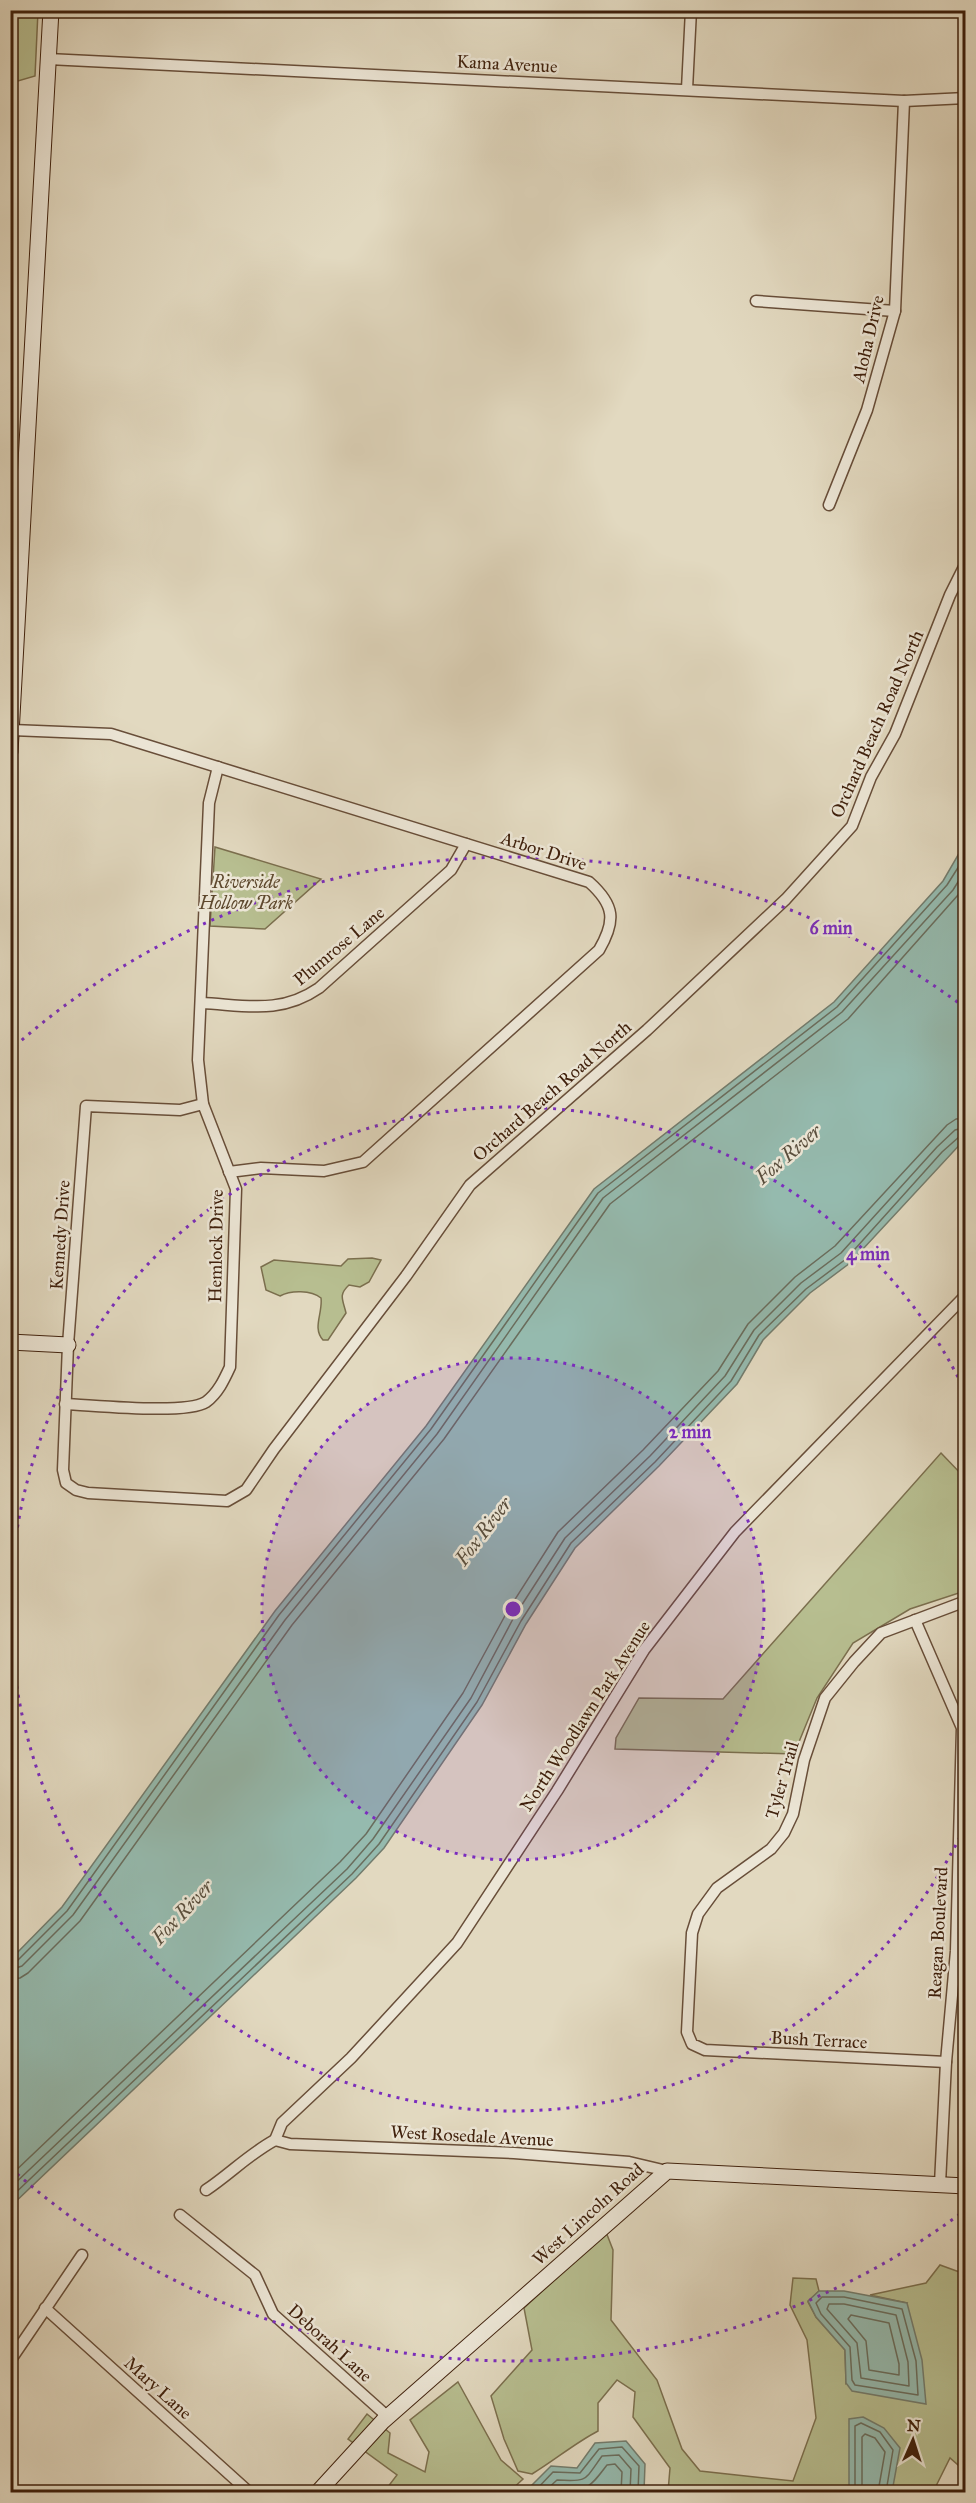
<svg xmlns="http://www.w3.org/2000/svg" width="976" height="2503" font-family="'IM FELL Great Primer',serif">
<style>
.green{fill:#b7be90;stroke:#7b6f4e;stroke-width:1.5}
.water{fill:#95baae;stroke:#737c6d;stroke-width:1.5}
.lines{fill:none;stroke-linecap:round;stroke-linejoin:round}
.shore{stroke:#6a6d5d;stroke-width:1.5}
.street-casing{stroke:#684e39;stroke-width:13}
.secondary-casing{stroke:#3f200c;stroke-width:17}
.street{stroke:#ece6d6;stroke-width:10}
.secondary{stroke:#ece6d6;stroke-width:15}
.ring{fill:none;stroke:#7b2cbf;stroke-width:3;stroke-dasharray:3 6}
.labels{text-anchor:middle;dominant-baseline:central;stroke-width:5;stroke-linejoin:round;paint-order:stroke}
.street-label{font-size:18px;fill:#3f200c;stroke:#ece6d6}
.park-label{font-size:18px;font-style:italic;fill:#5d482d;stroke:#ece6d6}
.water-label{font-size:20px;font-style:italic;fill:#594e3d;stroke:#ece6d6}
.centre{fill:#7b2cbf;stroke:#ece6d6;stroke-width:3}
.ring-label{font-size:18px;text-anchor:middle;font-weight:bold;fill:#7b2cbf;stroke:#ece6d6;stroke-width:5;stroke-linejoin:round;paint-order:stroke}
</style>
<rect width="100%" height="100%" fill="#e2d9c0"/>
<filter id="stains"><feTurbulence type="fractalNoise" baseFrequency=".00333" numOctaves="4"/><feColorMatrix values="0 0 0 0 .2 0 0 0 0 .09 0 0 0 0 .02 0 0 0 .5 -.17"/></filter>
<radialGradient id="worn" r=".72"><stop offset=".6" stop-color="#630" stop-opacity="0"/><stop offset="1" stop-color="#630" stop-opacity=".3"/></radialGradient>
<g class="green">
<polygon points="11,10 38,11 35,76 11,83"/>
<polygon points="215,847 321,879 265,929 210,926"/>
<path d="M372,1258L381,1260L369,1282L360,1287L349,1285C338,1295 343,1300 346,1313L328,1340H323C312,1328 323,1313 321,1298C311,1290 291,1290 280,1296L266,1290L261,1267L274,1260L341,1266L348,1259Z"/>
<polygon points="941,1453 965,1478 965,1591 910,1609 853,1643 817,1698 794,1754 615,1749 616,1738 639,1698 723,1699"/>
<path d="M606,2232L613,2250L611,2320L657,2380L682,2449L700,2471L793,2481L816,2418L807,2340L790,2305L793,2278L816,2279L819,2291L808,2302L816,2317L845,2350L846,2383L907,2303L870,2295L926,2283L940,2265L965,2274V2471L950,2458L933,2492H668L670,2468L633,2417L635,2392L617,2380L598,2403V2431C575,2443 555,2460 532,2474L518,2471L504,2439L491,2396L532,2350L524,2308Z"/>
<polygon points="458,2382 501,2460 523,2479 509,2492 384,2492 397,2475 348,2439 367,2414 390,2433 388,2453 425,2472 429,2452 410,2420"/>
</g>
<g class="water">
<polygon points="965,843 965,1139 850,1263 810,1293 763,1340 737,1384 659,1466 575,1548 526,1624 482,1705 384,1848 356,1878 11,2206 11,1959 62,1907 275,1611 426,1426 594,1189 834,1002 943,881"/>
<polygon points="819,2291 844,2291 907,2303 922,2360 926,2404 852,2391 846,2383 845,2350 816,2317 808,2301"/>
<polygon points="863,2417 884,2428 900,2448 892,2492 849,2492 849,2419"/>
<polygon points="626,2441 645,2464 644,2492 525,2492 551,2466 577,2468 595,2443"/>
</g>
<g class="lines">
<g class="shore">
<polyline points="10,1962 17,1961 67,1911 279,1615 431,1429 598,1193 837,1007 947,885 966,855"/>
<polyline points="10,1970 22,1966 73,1915 285,1620 437,1434 603,1198 842,1012 953,890 966,869"/>
<polyline points="10,1979 20,1978 28,1973 80,1921 292,1625 444,1439 610,1204 848,1019 966,886"/>
<polyline points="10,2176 340,1862 366,1834 463,1693 507,1612 558,1532 643,1450 718,1371 748,1324 795,1277 835,1246 947,1125 956,1119 966,1118"/>
<polyline points="10,2188 347,1869 373,1839 471,1698 514,1617 565,1538 650,1456 725,1376 754,1330 801,1283 841,1253 937,1147 955,1130 966,1127"/>
<polyline points="10,2198 352,1874 379,1844 477,1702 521,1621 571,1543 655,1462 731,1381 759,1335 806,1289 846,1259 942,1152 960,1136 966,1135"/>
<polygon points="822,2297 844,2297 902,2309 916,2361 918,2395 855,2385 852,2380 850,2347 821,2314 816,2303"/>
<polygon points="829,2304 844,2304 896,2315 908,2362 909,2386 861,2378 857,2343 827,2309"/>
<polygon points="851,2315 889,2323 899,2364 899,2375 869,2370 866,2341 848,2319"/>
<polyline points="534,2492 553,2472 580,2473 599,2449 622,2447 639,2466 638,2492"/>
<path d="M544,2492L557,2480C588,2482 584,2481 602,2456L619,2455L631,2469L630,2492"/>
<path d="M557,2492L561,2489C588,2492 591,2486 607,2465L615,2464L622,2472L621,2492"/>
<polyline points="855,2492 855,2426 861,2423 880,2432 893,2450 886,2492"/>
<polyline points="862,2492 862,2437 865,2434 875,2438 885,2452 878,2492"/>
</g>
<g class="street-casing">
<g id="street">
<polyline points="48,59 904,101 966,98"/>
<polyline points="687,89 691,10"/>
<polyline points="756,301 895,311"/>
<polyline points="829,505 867,410 895,311 904,101"/>
<path d="M12,730L111,734L589,882C615,905 616,921 599,950L363,1162L324,1171L261,1168L229,1172"/>
<path d="M201,1003C245,1005 280,1015 319,988L451,870L466,844"/>
<polyline points="203,1104 180,1110 86,1106 68,1345 63,1470 66,1483 76,1490 88,1493 227,1501 246,1490 274,1449 406,1276 470,1185 647,1030 786,899 852,826 871,777 895,734 950,595 966,563"/>
<path d="M65,1404C93,1405 186,1415 206,1402C218,1393 224,1380 230,1367L236,1189L203,1104L198,1060L209,803L218,767"/>
<polyline points="915,1620 962,1728 956,1951 946,2062 940,2184"/>
<polyline points="946,2062 705,2050 692,2044 687,2032 692,1933 698,1914 717,1888 771,1849 784,1833 793,1814 804,1760 825,1698 854,1662 881,1633 966,1601"/>
<polyline points="275,2140 282,2123 351,2058 457,1943 557,1791 644,1650 735,1532 966,1295"/>
<polyline points="275,2140 290,2144 514,2153 629,2162 667,2171"/>
<path d="M206,2190C230,2174 249,2154 275,2140"/>
<polyline points="180,2215 255,2275 273,2314 388,2417"/>
<polyline points="45,2308 249,2492"/>
<polyline points="10,2361 82,2255"/>
</g>
</g>
<g class="secondary-casing">
<g id="secondary">
<polyline points="10,752 51,10"/>
<polyline points="10,1342 68,1345"/>
<polyline points="318,2492 383,2421 667,2171 966,2186"/>
</g>
</g>
<use href="#street" class="street"/>
<use href="#secondary" class="secondary"/>
</g>
<circle cx="513" cy="1609" r="251" fill="#7b2cbf" fill-opacity=".12"/>
<g class="ring">
<circle cx="513" cy="1609" r="251"/>
<path d="M964 1829A502 502 0 1 1 964 1389"/>
<path d="M960 2214A752 752 0 0 1 15 2172M15 1046A752 752 0 0 1 960 1004"/>
</g>
<g class="labels">
<g class="street-label">
<text transform="translate(507 64) rotate(3)">Kama Avenue</text>
<text transform="translate(868 339) rotate(-77)">Aloha Drive</text>
<text transform="translate(877 724) rotate(-66)">Orchard Beach Road North</text>
<text transform="translate(544 851) rotate(18)">Arbor Drive</text>
<text transform="translate(339 946) rotate(-40)">Plumrose Lane</text>
<text transform="translate(552 1091) rotate(-41)">Orchard Beach Road North</text>
<text transform="translate(60 1235) rotate(-86)">Kennedy Drive</text>
<text transform="translate(216 1246) rotate(-89)">Hemlock Drive</text>
<text transform="translate(585 1716) rotate(-57)">North Woodlawn Park Avenue</text>
<text transform="translate(782 1780) rotate(-74)">Tyler Trail</text>
<text transform="translate(938 1933) rotate(-87)">Reagan Boulevard</text>
<text transform="translate(819 2040) rotate(3)">Bush Terrace</text>
<text transform="translate(472 2136) rotate(3)">West Rosedale Avenue</text>
<text transform="translate(588 2214) rotate(-42)">West Lincoln Road</text>
<text transform="translate(330 2343) rotate(42)">Deborah Lane</text>
<text transform="translate(158 2388) rotate(42)">Mary Lane</text>
</g>
<g class="park-label">
<text x="246" y="882">Riverside<tspan x="246" dy="21">Hollow Park</tspan></text>
</g>
<g class="water-label">
<text transform="translate(788 1154) rotate(-41)">Fox River</text>
<text transform="translate(483 1531) rotate(-53)">Fox River</text>
<text transform="translate(182 1912) rotate(-47)">Fox River</text>
</g>
</g>
<circle cx="513" cy="1609" r="9" class="centre"/>
<g class="ring-label">
<text x="831" y="934">6 min</text>
<text x="868" y="1260">4 min</text>
<text x="690" y="1438">2 min</text>
</g>
<rect width="976" height="2503" fill="none" stroke="#e2d9c0" stroke-width="36"/>
<rect x="12" y="12" width="952" height="2479" fill="none" stroke="#3f200c" stroke-width="3"/>
<rect x="18" y="18" width="940" height="2467" fill="none" stroke="#3f200c" stroke-width="1.5"/>
<g transform="translate(913 2440) rotate(3)" stroke="#ece6d6" stroke-width="4.5" paint-order="stroke">
<path d="M0-4.5L10 22L0 15L-10 22Z" fill="#3f200c"/>
<text y="-9" font-size="16" font-weight="bold" text-anchor="middle" fill="#3f200c">N</text>
</g>
<rect width="100%" height="100%" filter="url(#stains)"/>
<rect width="100%" height="100%" fill="url(#worn)"/>
</svg>
